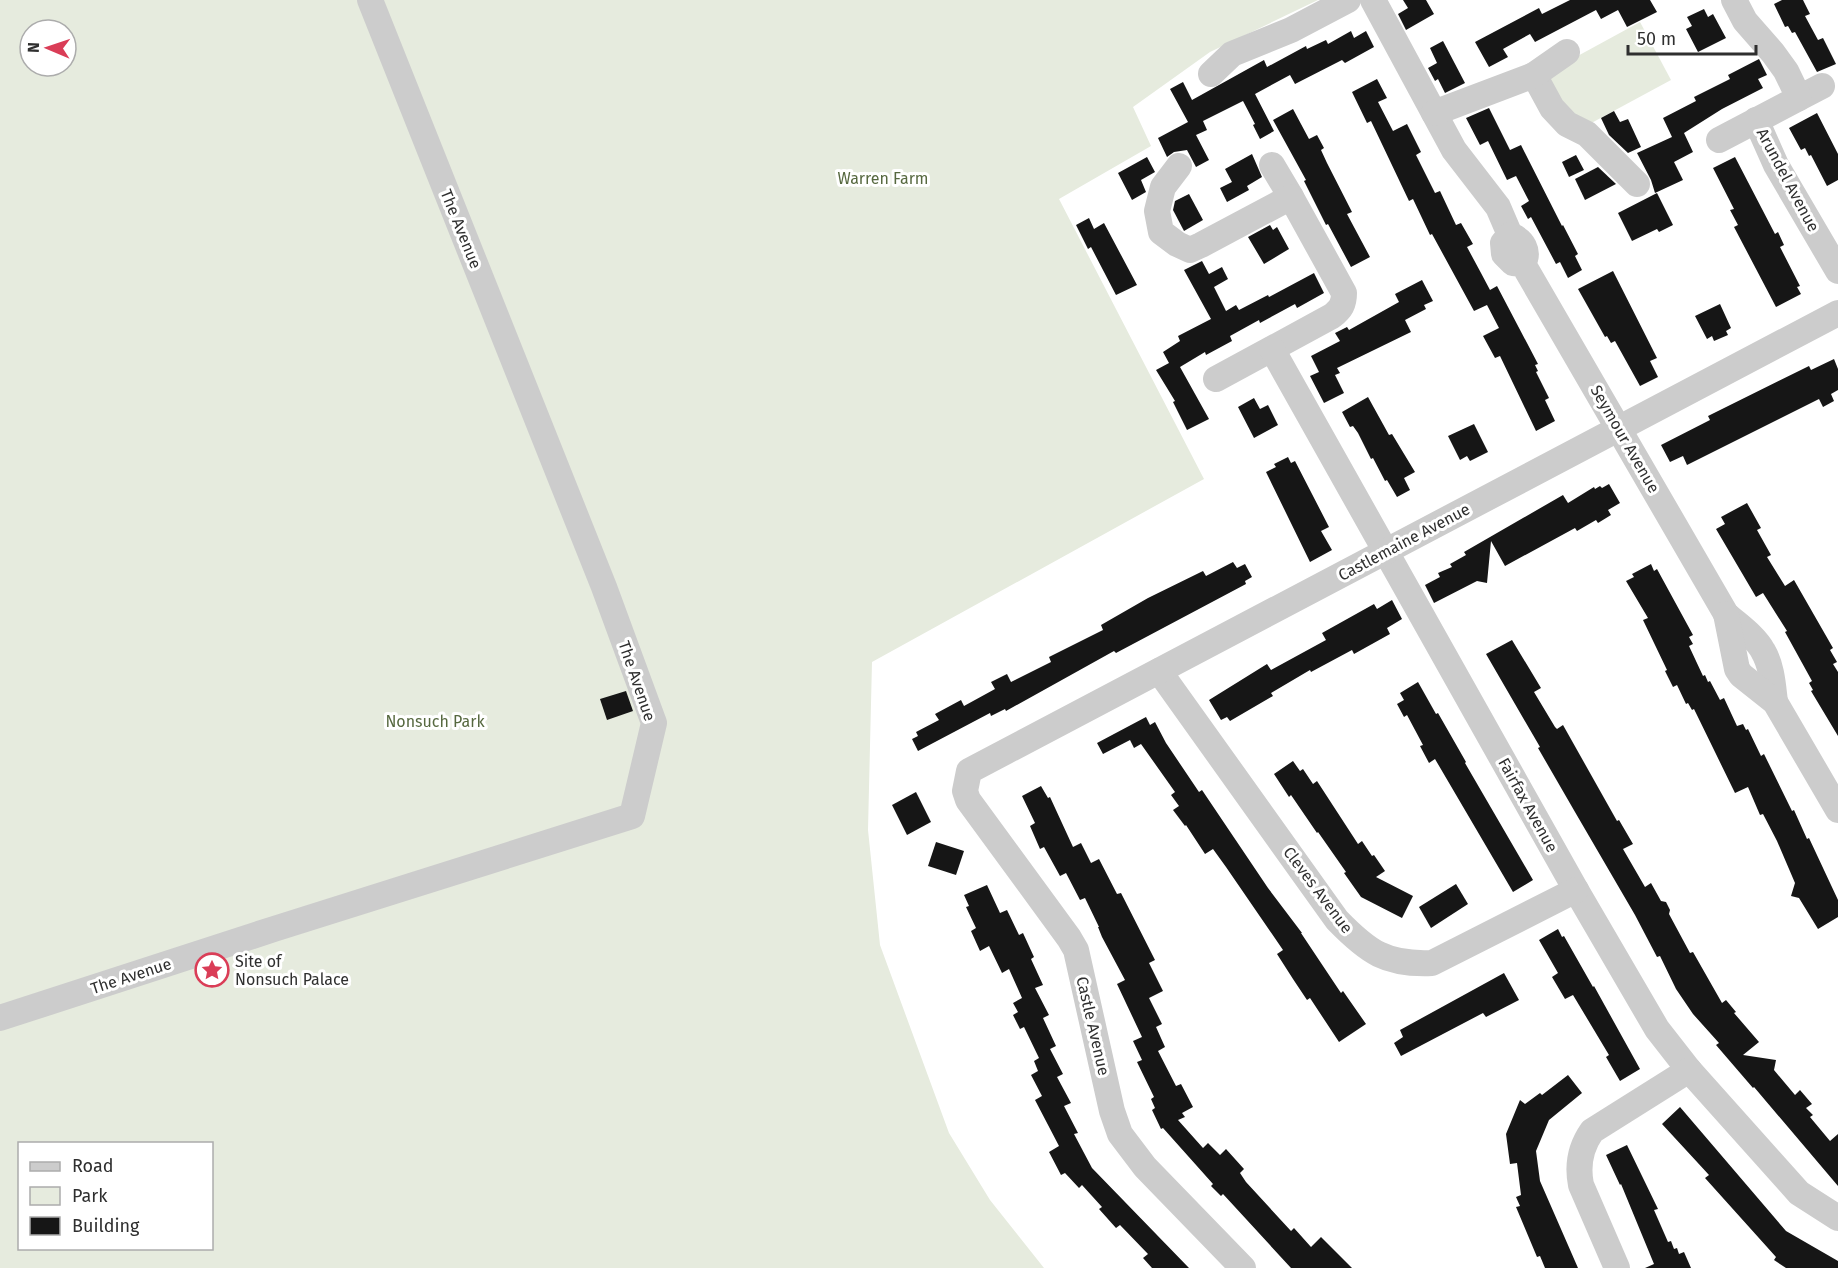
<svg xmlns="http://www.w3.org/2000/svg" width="1838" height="1268" font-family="'Fira Sans',sans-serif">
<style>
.green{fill:#e6ebde;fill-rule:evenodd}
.building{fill:#161616}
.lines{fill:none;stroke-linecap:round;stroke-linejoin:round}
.minor{stroke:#ccc;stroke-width:26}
.labels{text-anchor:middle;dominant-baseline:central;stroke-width:6;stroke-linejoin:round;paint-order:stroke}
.park-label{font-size:16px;fill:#56683f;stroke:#fff}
.street-label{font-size:16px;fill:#2f2f2f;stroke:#fff}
.poi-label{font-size:16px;fill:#2f2f2f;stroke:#fff;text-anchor:start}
</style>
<rect width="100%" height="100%" fill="#fff"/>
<g class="green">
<path d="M0,0H1318L1210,52L1133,107L1151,146L1059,199L1204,479L872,662L868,830L880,945L949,1133L990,1200L1044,1268H0ZM30,30H66V66H30ZM20,1144H212V1248H20Z"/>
<polygon points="1640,22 1671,80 1584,127 1576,125 1548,79 1552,70"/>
</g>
<g class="building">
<polygon points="1403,0 1426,0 1434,14 1406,30 1398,14 1408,8"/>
<polygon points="1570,0 1650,0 1657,12 1627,27 1618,10 1601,19 1596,10 1535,42 1530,34 1503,49 1508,57 1489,67 1475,42 1539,8 1542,14"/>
<polygon points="1782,0 1803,0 1810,14 1805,16 1818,40 1823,38 1836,64 1817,72 1795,32 1792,33 1788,26 1785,27 1774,4"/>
<polygon points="1704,9 1708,17 1713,14 1726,38 1698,52 1686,29 1692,26 1687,17"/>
<polygon points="1351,31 1354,38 1366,31 1374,47 1345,63 1342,60 1295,84 1290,75 1255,94 1274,131 1260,139 1253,125 1255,124 1243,101 1203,121 1207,130 1196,135 1209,160 1196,167 1187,150 1174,152 1167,157 1158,138 1188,122 1170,89 1183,82 1192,100 1264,60 1267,67 1306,46 1307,49 1326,40 1328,44"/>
<polygon points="1443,41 1465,83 1445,93 1438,79 1435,81 1428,68 1437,63 1430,48"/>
<polygon points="1759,59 1767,75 1758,79 1763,88 1722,109 1684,133 1693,152 1674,162 1683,180 1655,193 1651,180 1637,153 1672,137 1663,118 1696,101 1694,97 1730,79 1728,75"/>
<polygon points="1377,79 1387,98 1378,102 1393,131 1407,124 1421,152 1416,155 1435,193 1440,191 1456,225 1461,223 1473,244 1467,247 1481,273 1490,290 1497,286 1538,364 1535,365 1538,371 1536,372 1549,398 1545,400 1555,421 1536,431 1500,356 1495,358 1483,336 1499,328 1487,305 1474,311 1432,234 1430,235 1413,199 1409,201 1371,121 1367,123 1352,92"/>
<polygon points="1489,108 1510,150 1521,145 1562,226 1563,225 1578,254 1575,256 1582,270 1568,278 1560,262 1556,264 1531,217 1528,219 1521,206 1529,201 1516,176 1507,180 1488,141 1480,145 1466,118"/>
<polygon points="1293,109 1309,139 1317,135 1324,148 1321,150 1327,163 1352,212 1347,214 1370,257 1351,267 1328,224 1326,225 1304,181 1306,180 1273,120"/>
<polygon points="1614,111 1620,122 1628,119 1641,147 1628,153 1609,135 1601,118"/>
<polygon points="1817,113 1838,154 1838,180 1827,186 1811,155 1809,156 1805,148 1801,150 1789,128"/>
<polygon points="1252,154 1262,177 1247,186 1249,190 1227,202 1220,188 1232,182 1225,169"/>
<polygon points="1576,155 1584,170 1569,177 1562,162"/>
<polygon points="1147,157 1155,172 1141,180 1146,192 1132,200 1118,173"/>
<polygon points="1735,157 1775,234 1778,232 1784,245 1780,247 1800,286 1797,287 1801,294 1776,307 1734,227 1738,225 1730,210 1734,209 1713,168"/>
<polygon points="1598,167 1616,184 1585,200 1575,179"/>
<polygon points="1657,193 1673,225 1659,232 1657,229 1632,241 1618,213"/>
<polygon points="1189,194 1203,220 1184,231 1173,210 1175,201"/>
<polygon points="1089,218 1094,229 1104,223 1137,285 1116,295 1091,247 1088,249 1076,225"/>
<polygon points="1270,225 1273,230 1277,227 1289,249 1264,264 1248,237"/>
<polygon points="1202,261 1209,274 1222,267 1228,279 1214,287 1226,311 1236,305 1239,310 1268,295 1269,297 1314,273 1324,293 1297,308 1295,304 1260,323 1259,320 1230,336 1232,341 1206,355 1205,352 1180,367 1209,419 1187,430 1173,402 1175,401 1156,370 1169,363 1163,352 1180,341 1178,336 1211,319 1184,270"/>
<polygon points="1613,271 1657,358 1650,361 1658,377 1640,386 1615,341 1611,343 1607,336 1605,337 1578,289"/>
<polygon points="1422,280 1433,301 1424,305 1426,309 1405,320 1411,332 1337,368 1340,373 1335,375 1344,393 1324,403 1310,376 1319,372 1311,356 1340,341 1335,333 1347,327 1349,330 1399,302 1395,294"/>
<polygon points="1720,304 1731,328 1726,331 1728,335 1714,341 1712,336 1707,339 1695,316"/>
<polygon points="1834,359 1838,369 1838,390 1831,394 1834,401 1823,407 1819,399 1687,465 1683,456 1670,462 1661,445 1710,420 1708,416 1809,366 1811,370"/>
<polygon points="1368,397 1389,435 1392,434 1415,472 1404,478 1410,490 1397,497 1387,480 1385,481 1373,458 1371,459 1358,433 1353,426 1350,427 1342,412"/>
<polygon points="1254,398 1260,409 1268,405 1278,425 1254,438 1238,407"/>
<polygon points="1474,424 1488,452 1470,461 1467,456 1460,460 1448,436"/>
<polygon points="1288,457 1291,463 1295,461 1329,527 1321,531 1332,550 1310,562 1266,472 1276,467 1274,464"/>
<polygon points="1609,484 1620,503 1608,510 1611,515 1598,523 1596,520 1577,531 1575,528 1505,566 1491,541 1487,583 1477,581 1434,603 1425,585 1440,577 1438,573 1452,567 1450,564 1466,555 1464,552 1563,495 1568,503 1594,487 1595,489 1600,486 1602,488"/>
<polygon points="1747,503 1761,528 1757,530 1771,555 1767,557 1785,586 1794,580 1833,648 1830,650 1837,662 1833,664 1838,672 1838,736 1811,691 1813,690 1809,683 1812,681 1785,632 1787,631 1763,593 1756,597 1716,529 1725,524 1721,517"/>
<polygon points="1233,562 1237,568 1245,564 1252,577 1245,581 1246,584 1116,653 1114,651 1006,711 1005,709 991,716 990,713 918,751 912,739 918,736 916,732 939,720 935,714 961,700 964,706 995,689 991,682 1007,674 1011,682 1051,662 1049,657 1103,630 1101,625 1148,598 1203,571 1206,576"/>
<polygon points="1651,564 1654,571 1657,569 1693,635 1689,637 1693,644 1689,646 1703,676 1705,675 1708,682 1710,681 1720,700 1724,698 1737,726 1743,724 1746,730 1748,729 1761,756 1764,754 1792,811 1794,810 1807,839 1809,838 1838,900 1838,917 1818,929 1799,898 1791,896 1795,883 1777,841 1763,814 1760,815 1748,787 1735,793 1694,709 1692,710 1688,703 1686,704 1677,685 1673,687 1665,671 1667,670 1643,620 1648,618 1626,581 1634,577 1632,574"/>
<polygon points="1392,600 1402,619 1387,628 1390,634 1354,654 1352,650 1311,672 1310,670 1271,693 1273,696 1230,721 1227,717 1221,720 1209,700 1267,664 1271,670 1326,640 1322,633 1374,604 1377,609"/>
<polygon points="1512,640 1541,688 1534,692 1555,727 1557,729 1563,725 1617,821 1619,820 1633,844 1623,849 1645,887 1651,883 1661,901 1666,902 1670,910 1669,914 1690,953 1693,952 1722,1003 1726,1000 1736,1012 1734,1013 1759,1042 1743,1055 1776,1060 1774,1070 1795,1095 1800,1090 1812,1104 1806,1108 1813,1115 1810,1117 1830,1141 1838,1134 1838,1186 1754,1087 1753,1088 1716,1045 1719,1043 1693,1014 1676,989 1660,956 1657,957 1635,915 1575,812 1538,748 1540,747 1486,654"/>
<polygon points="1418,682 1436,714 1438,713 1466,762 1465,763 1533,880 1513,892 1435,759 1429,763 1420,746 1423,745 1407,715 1404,717 1397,704 1404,700 1400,693"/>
<polygon points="626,691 633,711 607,720 600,699"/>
<polygon points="1146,717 1150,725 1155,722 1166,743 1199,792 1202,790 1268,888 1302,933 1301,933 1341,993 1343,991 1366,1024 1339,1042 1310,998 1307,1000 1293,979 1277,954 1283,950 1226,867 1213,849 1205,854 1186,825 1185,826 1173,810 1179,806 1171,795 1175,792 1141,744 1134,748 1130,740 1103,754 1097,743"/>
<polygon points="1293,761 1300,771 1303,769 1313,784 1317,781 1358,844 1362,841 1372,856 1374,855 1385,871 1376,877 1413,896 1402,918 1361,897 1344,873 1346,872 1318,832 1317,833 1291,795 1289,797 1274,774"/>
<polygon points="1041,786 1048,798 1050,797 1073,847 1081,843 1091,863 1099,859 1117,894 1121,893 1155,960 1149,963 1163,991 1149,998 1162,1024 1156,1027 1165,1047 1158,1051 1176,1086 1181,1084 1193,1107 1182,1113 1185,1117 1178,1120 1203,1148 1208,1143 1220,1155 1226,1149 1244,1169 1240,1173 1246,1182 1291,1231 1294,1228 1311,1247 1321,1237 1352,1268 1291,1268 1223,1194 1221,1196 1211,1186 1213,1184 1163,1128 1161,1129 1152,1110 1155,1108 1151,1099 1154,1097 1137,1062 1142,1060 1133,1041 1142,1037 1117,984 1125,980 1102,937 1098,927 1099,927 1085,898 1080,900 1066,873 1060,876 1044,847 1040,849 1030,826 1035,823 1022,796"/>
<polygon points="916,792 931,822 907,835 892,805"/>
<polygon points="936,842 964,851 956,875 928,866"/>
<polygon points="1456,884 1468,904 1431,928 1419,907"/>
<polygon points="987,885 1000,913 1007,910 1019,935 1023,933 1034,957 1031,959 1043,985 1035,988 1049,1015 1043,1018 1056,1046 1050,1049 1063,1074 1057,1077 1071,1103 1064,1106 1078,1133 1074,1134 1092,1168 1189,1268 1152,1268 1143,1258 1148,1254 1120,1225 1116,1228 1099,1209 1102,1207 1082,1185 1079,1188 1065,1173 1061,1175 1049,1152 1059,1146 1035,1100 1042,1096 1031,1075 1038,1071 1034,1061 1039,1058 1024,1027 1020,1029 1013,1015 1018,1012 1013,1003 1022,998 1009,969 1002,973 989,946 980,951 971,931 976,928 966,907 969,906 964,895"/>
<polygon points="1558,929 1562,937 1564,936 1593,987 1594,986 1640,1069 1620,1081 1606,1057 1609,1055 1573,995 1565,999 1552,977 1558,973 1539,940"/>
<polygon points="1504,973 1519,1000 1486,1017 1483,1013 1401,1056 1394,1043 1403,1037 1400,1030"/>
<polygon points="1568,1075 1582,1093 1549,1120 1536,1151 1540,1181 1578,1268 1545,1268 1540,1256 1537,1257 1516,1207 1520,1206 1516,1197 1521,1195 1517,1163 1510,1164 1506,1134 1520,1100 1525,1104 1540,1093 1542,1095"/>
<polygon points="1680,1107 1786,1231 1838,1261 1838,1268 1786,1268 1774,1260 1776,1257 1705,1178 1709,1175 1662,1124"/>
<polygon points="1627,1145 1658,1209 1654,1210 1668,1242 1671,1241 1674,1249 1677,1248 1679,1254 1684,1252 1691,1268 1645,1268 1654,1264 1621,1184 1620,1185 1606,1155"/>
</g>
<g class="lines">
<g class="minor">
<polyline points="1373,0 1454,150 1498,207 1510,235"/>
<polyline points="1211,74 1232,54 1291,30 1348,0"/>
<polyline points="1534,75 1552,108 1567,124 1587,134 1637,184"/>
<polyline points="1799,98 1822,86"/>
<polyline points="1434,113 1534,75 1567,52"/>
<polyline points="1756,120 1776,165 1838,271"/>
<polyline points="1719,140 1799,98 1786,71 1773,53 1745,21 1734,0"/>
<polyline points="1272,165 1291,197"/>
<path d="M1179,166L1163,187L1157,211L1161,232L1177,244L1190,250L1201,245L1291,197L1344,293C1344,304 1341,309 1332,316L1216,379"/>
<path d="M1523,264C1530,251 1523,240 1510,235L1503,243L1504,254L1513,263L1523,264L1726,614C1738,625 1755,636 1763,651C1772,666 1773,686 1775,702"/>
<polyline points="1272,349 1576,890 1657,1029 1689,1070 1799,1193 1838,1218"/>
<polyline points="1726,614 1737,669 1741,675 1775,702 1838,810"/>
<path d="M1159,671L1337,920C1368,952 1386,965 1432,963L1576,890"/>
<polyline points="0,1018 274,929 632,816 654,723 604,587 370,0"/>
<polyline points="1243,1268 1145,1167 1120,1134 1112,1111 1076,950 1069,938 968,800 965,791 969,771 1838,313"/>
<path d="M1617,1268L1581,1185C1577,1165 1580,1148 1592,1131L1689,1070"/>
</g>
</g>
<defs>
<g id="sight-ring" transform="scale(1.725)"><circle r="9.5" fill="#fff" stroke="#da3d57" stroke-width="1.5"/><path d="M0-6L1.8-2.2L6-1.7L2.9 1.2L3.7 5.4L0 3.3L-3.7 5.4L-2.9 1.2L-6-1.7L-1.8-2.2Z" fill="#da3d57"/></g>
</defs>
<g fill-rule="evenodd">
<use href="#sight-ring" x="212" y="970"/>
</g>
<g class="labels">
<g class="park-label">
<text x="883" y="178">Warren Farm</text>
<text x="435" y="721">Nonsuch Park</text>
</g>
<g class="street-label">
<text transform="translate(1788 180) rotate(62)">Arundel Avenue</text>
<text transform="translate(461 229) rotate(68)">The Avenue</text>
<text transform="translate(1625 439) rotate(60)">Seymour Avenue</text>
<text transform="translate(1404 542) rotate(-28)">Castlemaine Avenue</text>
<text transform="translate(637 681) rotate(71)">The Avenue</text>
<text transform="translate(1528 805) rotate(61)">Fairfax Avenue</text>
<text transform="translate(1318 890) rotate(53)">Cleves Avenue</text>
<text transform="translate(131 976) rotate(-18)">The Avenue</text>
<text transform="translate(1093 1026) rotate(77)">Castle Avenue</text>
</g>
<g class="poi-label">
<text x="235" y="961">Site of<tspan x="235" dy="18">Nonsuch Palace</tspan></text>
</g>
</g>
<rect x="18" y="1142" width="195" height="108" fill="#ffffff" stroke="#acacac" stroke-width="1.5"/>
<rect x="30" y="1162" width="30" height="9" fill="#cccccc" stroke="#acacac" stroke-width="1.5"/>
<text x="72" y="1172" font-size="18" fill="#2f2f2f">Road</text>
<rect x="30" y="1187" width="30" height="18" fill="#e6ebde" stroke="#acacac" stroke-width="1.5"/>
<text x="72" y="1202" font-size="18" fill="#2f2f2f">Park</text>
<rect x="30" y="1217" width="30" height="18" fill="#161616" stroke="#acacac" stroke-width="1.5"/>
<text x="72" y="1232" font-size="18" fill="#2f2f2f">Building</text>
<g transform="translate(48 48) rotate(272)"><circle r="28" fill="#ffffff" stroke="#acacac" stroke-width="1.5"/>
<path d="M0-4.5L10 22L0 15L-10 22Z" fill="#da3d57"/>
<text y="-9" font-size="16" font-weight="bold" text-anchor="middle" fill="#2f2f2f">N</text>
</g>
<path d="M1628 45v9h128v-9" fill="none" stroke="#2f2f2f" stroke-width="3"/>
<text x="1637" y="45" font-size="18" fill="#2f2f2f" stroke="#ffffff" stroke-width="4.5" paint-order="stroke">50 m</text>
</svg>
